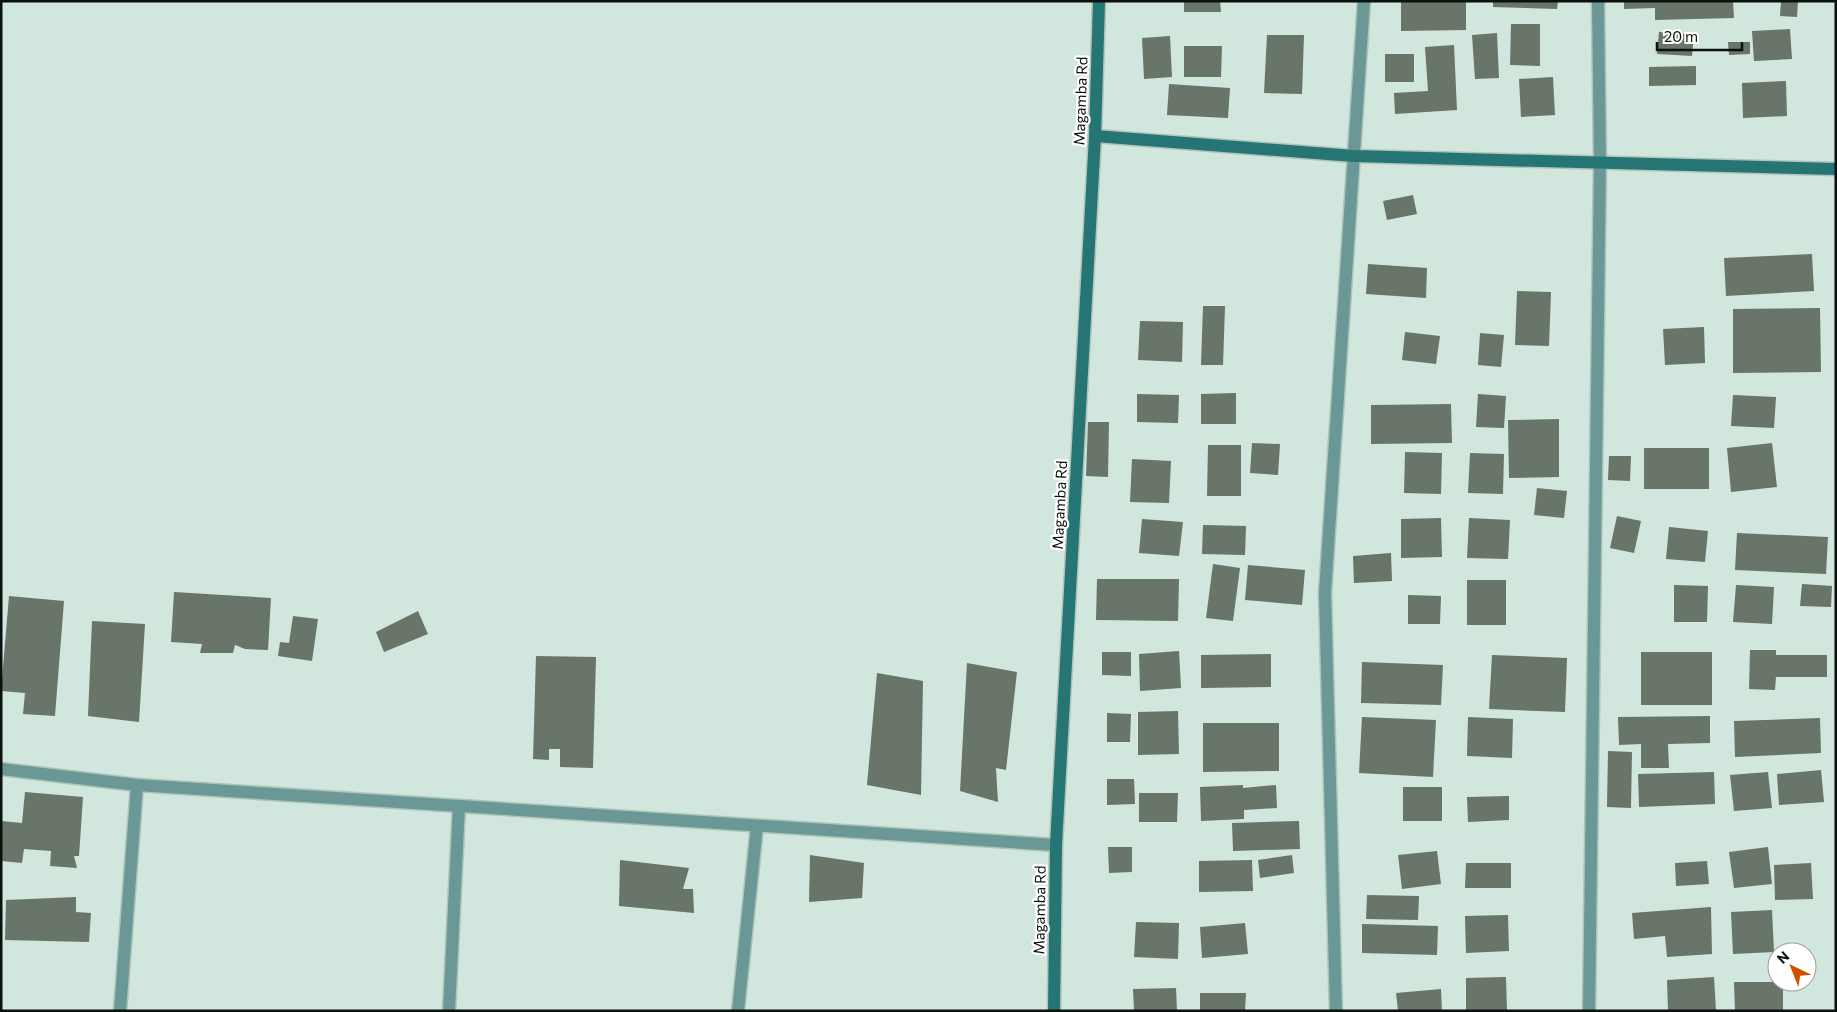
<svg xmlns="http://www.w3.org/2000/svg" width="1837" height="1012" font-family="Commissioner,sans-serif">
<style>
.building{fill:#687568}
.lines{fill:none;stroke-linecap:round;stroke-linejoin:round}
.street-casing{stroke:#b1c4bc;stroke-width:15}
.secondary-casing{stroke:#b1c4bc;stroke-width:15}
.street{stroke:#6a9897;stroke-width:12}
.secondary{stroke:#257574;stroke-width:12}
.labels{text-anchor:middle;dominant-baseline:central;stroke-width:4.5;stroke-linejoin:round;paint-order:stroke}
.street-label{font-size:15px;fill:#0a110f;stroke:#fff}
</style>
<rect width="100%" height="100%" fill="#d1e6dd"/>
<g class="building">
<polygon points="1184,1 1220,1 1221,12 1184,12"/>
<polygon points="1401,1 1466,1 1466,30 1401,31"/>
<polygon points="1493,1 1558,1 1557,9 1493,7"/>
<polygon points="1624,1 1733,1 1734,18 1655,20 1655,8 1624,9"/>
<polygon points="1781,1 1798,1 1797,17 1780,16"/>
<polygon points="1511,24 1540,24 1540,66 1510,65"/>
<polygon points="1790,29 1792,59 1754,61 1752,31"/>
<polygon points="1659,32 1694,34 1692,56 1657,54"/>
<polygon points="1497,33 1499,78 1475,79 1472,35"/>
<polygon points="1267,35 1304,35 1302,94 1264,93"/>
<polygon points="1170,36 1172,77 1144,79 1142,38"/>
<polygon points="1728,42 1750,42 1750,54 1729,55"/>
<polygon points="1454,45 1457,110 1395,114 1394,93 1428,91 1425,47"/>
<polygon points="1184,46 1222,46 1221,77 1184,77"/>
<rect x="1385" y="54" width="29" height="28"/>
<polygon points="1696,66 1696,85 1649,86 1649,67"/>
<polygon points="1553,77 1555,115 1521,117 1519,79"/>
<polygon points="1786,81 1787,116 1743,118 1742,83"/>
<polygon points="1169,84 1230,88 1228,118 1167,115"/>
<polygon points="1413,195 1417,214 1387,220 1383,201"/>
<polygon points="1812,254 1814,291 1726,296 1724,258"/>
<polygon points="1368,264 1427,268 1426,298 1366,294"/>
<polygon points="1517,291 1551,292 1549,346 1515,345"/>
<polygon points="1203,306 1225,306 1223,365 1201,365"/>
<polygon points="1820,308 1821,372 1733,373 1733,309"/>
<polygon points="1140,321 1183,322 1182,362 1138,360"/>
<polygon points="1704,327 1705,363 1665,365 1663,329"/>
<polygon points="1405,332 1440,336 1436,364 1402,360"/>
<polygon points="1480,333 1504,335 1501,367 1478,365"/>
<polygon points="1236,393 1236,424 1201,424 1201,394"/>
<polygon points="1137,394 1179,395 1178,423 1137,422"/>
<polygon points="1478,394 1506,396 1504,428 1476,427"/>
<polygon points="1733,395 1776,397 1774,428 1731,426"/>
<polygon points="1451,404 1452,443 1371,444 1371,405"/>
<polygon points="1559,419 1559,477 1509,478 1508,420"/>
<polygon points="1088,422 1109,422 1108,477 1086,476"/>
<polygon points="1252,443 1280,444 1278,475 1250,473"/>
<polygon points="1772,443 1777,487 1731,492 1727,448"/>
<polygon points="1208,445 1241,445 1241,496 1207,496"/>
<rect x="1644" y="448" width="65" height="41"/>
<polygon points="1405,452 1442,453 1441,494 1404,493"/>
<polygon points="1470,453 1504,454 1503,494 1468,493"/>
<polygon points="1609,456 1631,456 1630,481 1608,480"/>
<polygon points="1132,459 1171,461 1169,503 1130,502"/>
<polygon points="1537,488 1567,491 1564,518 1534,515"/>
<polygon points="1617,516 1641,521 1634,553 1610,548"/>
<polygon points="1441,518 1442,557 1401,558 1401,519"/>
<polygon points="1469,518 1510,520 1508,559 1467,558"/>
<polygon points="1142,519 1183,522 1179,556 1139,553"/>
<polygon points="1203,525 1246,526 1245,555 1202,554"/>
<polygon points="1669,527 1708,531 1705,562 1666,559"/>
<polygon points="1737,533 1828,537 1826,574 1735,570"/>
<polygon points="1391,553 1392,581 1354,583 1353,556"/>
<polygon points="1213,564 1240,568 1233,621 1206,618"/>
<polygon points="1248,565 1305,570 1302,605 1245,600"/>
<polygon points="1097,579 1179,579 1178,621 1096,620"/>
<rect x="1467" y="580" width="39" height="45"/>
<polygon points="1802,584 1832,586 1831,607 1800,606"/>
<polygon points="1674,585 1708,586 1707,622 1674,622"/>
<polygon points="1736,585 1774,587 1772,624 1733,622"/>
<polygon points="174,592 271,598 268,650 245,649 235,645 233,653 200,653 202,644 171,642"/>
<polygon points="1408,595 1441,596 1440,624 1408,624"/>
<polygon points="9,596 64,601 55,716 23,714 25,693 1,691"/>
<polygon points="418,611 428,634 384,652 376,632"/>
<polygon points="293,616 318,619 312,661 278,656 280,642 289,643"/>
<polygon points="92,621 145,624 139,722 88,716"/>
<polygon points="1750,650 1776,650 1776,655 1827,655 1827,677 1776,677 1775,690 1749,689"/>
<polygon points="1179,651 1181,688 1140,691 1139,654"/>
<polygon points="1102,652 1131,652 1131,676 1102,675"/>
<rect x="1641" y="652" width="71" height="53"/>
<polygon points="1271,654 1271,687 1201,688 1201,655"/>
<polygon points="1492,655 1567,658 1565,712 1489,709"/>
<polygon points="536,656 596,657 593,768 560,767 560,749 549,749 549,760 533,759"/>
<polygon points="1362,662 1443,665 1441,705 1361,703"/>
<polygon points="967,663 1017,672 1006,770 996,768 998,802 960,791"/>
<polygon points="877,673 923,681 921,795 867,785"/>
<polygon points="1178,711 1179,754 1138,755 1138,712"/>
<polygon points="1107,713 1131,714 1130,742 1107,742"/>
<polygon points="1710,716 1710,743 1668,744 1669,768 1641,768 1641,744 1619,745 1618,717"/>
<polygon points="1362,717 1436,720 1433,777 1359,773"/>
<polygon points="1468,717 1513,719 1512,758 1467,756"/>
<polygon points="1820,718 1821,753 1735,757 1734,721"/>
<polygon points="1203,723 1279,723 1279,771 1203,772"/>
<polygon points="1608,751 1632,752 1631,808 1607,807"/>
<polygon points="1821,770 1824,802 1779,805 1777,774"/>
<polygon points="1714,772 1715,804 1639,807 1638,774"/>
<polygon points="1768,772 1772,808 1734,811 1730,775"/>
<polygon points="1107,779 1134,779 1135,804 1107,805"/>
<polygon points="1243,785 1243,788 1276,785 1277,808 1244,810 1244,819 1201,821 1200,787"/>
<rect x="1403" y="787" width="39" height="34"/>
<polygon points="25,792 83,797 79,856 74,856 77,868 50,866 51,851 24,849 22,863 1,861 1,821 22,823"/>
<polygon points="1139,793 1178,793 1177,822 1139,822"/>
<polygon points="1509,796 1509,820 1468,822 1467,797"/>
<polygon points="1299,821 1300,849 1233,851 1232,823"/>
<polygon points="1108,847 1132,847 1132,872 1109,873"/>
<polygon points="1768,847 1772,884 1734,888 1729,852"/>
<polygon points="1437,851 1441,884 1402,889 1398,855"/>
<polygon points="810,855 864,863 862,898 809,902"/>
<polygon points="1292,855 1294,873 1260,878 1258,860"/>
<polygon points="620,860 689,868 683,889 693,889 694,913 619,906"/>
<polygon points="1252,860 1253,891 1199,892 1199,861"/>
<polygon points="1707,861 1709,884 1676,886 1675,863"/>
<polygon points="1466,863 1511,863 1511,888 1465,888"/>
<polygon points="1811,863 1813,899 1775,900 1774,865"/>
<polygon points="1367,895 1419,896 1418,920 1366,919"/>
<polygon points="76,897 76,912 91,913 89,942 5,940 6,900"/>
<polygon points="1711,907 1712,954 1667,957 1665,936 1634,939 1632,913"/>
<polygon points="1772,910 1774,952 1733,954 1731,912"/>
<polygon points="1508,915 1509,951 1466,953 1465,916"/>
<polygon points="1136,922 1179,923 1178,959 1134,957"/>
<polygon points="1245,923 1248,954 1202,958 1200,927"/>
<polygon points="1362,924 1438,926 1437,955 1362,953"/>
<polygon points="1506,977 1507,1011 1466,1011 1466,978"/>
<polygon points="1714,977 1716,1011 1668,1011 1667,980"/>
<polygon points="1734,982 1783,982 1783,1011 1735,1011"/>
<polygon points="1176,988 1177,1011 1134,1011 1133,989"/>
<polygon points="1441,989 1442,1011 1398,1011 1396,993"/>
<polygon points="1200,993 1246,993 1245,1011 1200,1011"/>
</g>
<g class="lines">
<g class="street-casing">
<g id="street">
<polyline points="1,769 137,785 1056,845"/>
<polyline points="120,1011 137,785"/>
<polyline points="449,1011 459,806"/>
<polyline points="738,1011 757,826"/>
<polyline points="1336,1011 1325,593 1364,1"/>
<polyline points="1589,1011 1600,162 1598,1"/>
</g>
</g>
<g class="secondary-casing">
<g id="secondary">
<polyline points="1095,136 1354,156 1836,169"/>
<polyline points="1054,1011 1056,845 1095,136 1099,1"/>
</g>
</g>
<use href="#street" class="street"/>
<use href="#secondary" class="secondary"/>
</g>
<g class="labels">
<g class="street-label">
<text transform="translate(1080 101) rotate(-88)">Magamba Rd</text>
<text transform="translate(1059 505) rotate(-87)">Magamba Rd</text>
<text transform="translate(1039 910) rotate(-89)">Magamba Rd</text>
</g>
</g>
<rect width="1837" height="1012" fill="none" stroke="#0a110f" stroke-width="5"/>
<g transform="translate(1792 967) rotate(317)"><circle r="24" fill="#ffffff" stroke="#9da09f"/>
<path d="M0-4L9 19L0 12L-9 19Z" fill="#d34f00"/>
<text y="-8" font-size="14" font-weight="bold" text-anchor="middle" fill="#0a110f">N</text>
</g>
<path d="M1657 42v8h85v-8" fill="none" stroke="#0a110f" stroke-width="2.5"/>
<text x="1664" y="42" font-size="15" fill="#0a110f" stroke="#ffffff" stroke-width="4" paint-order="stroke">20 m</text>
</svg>
